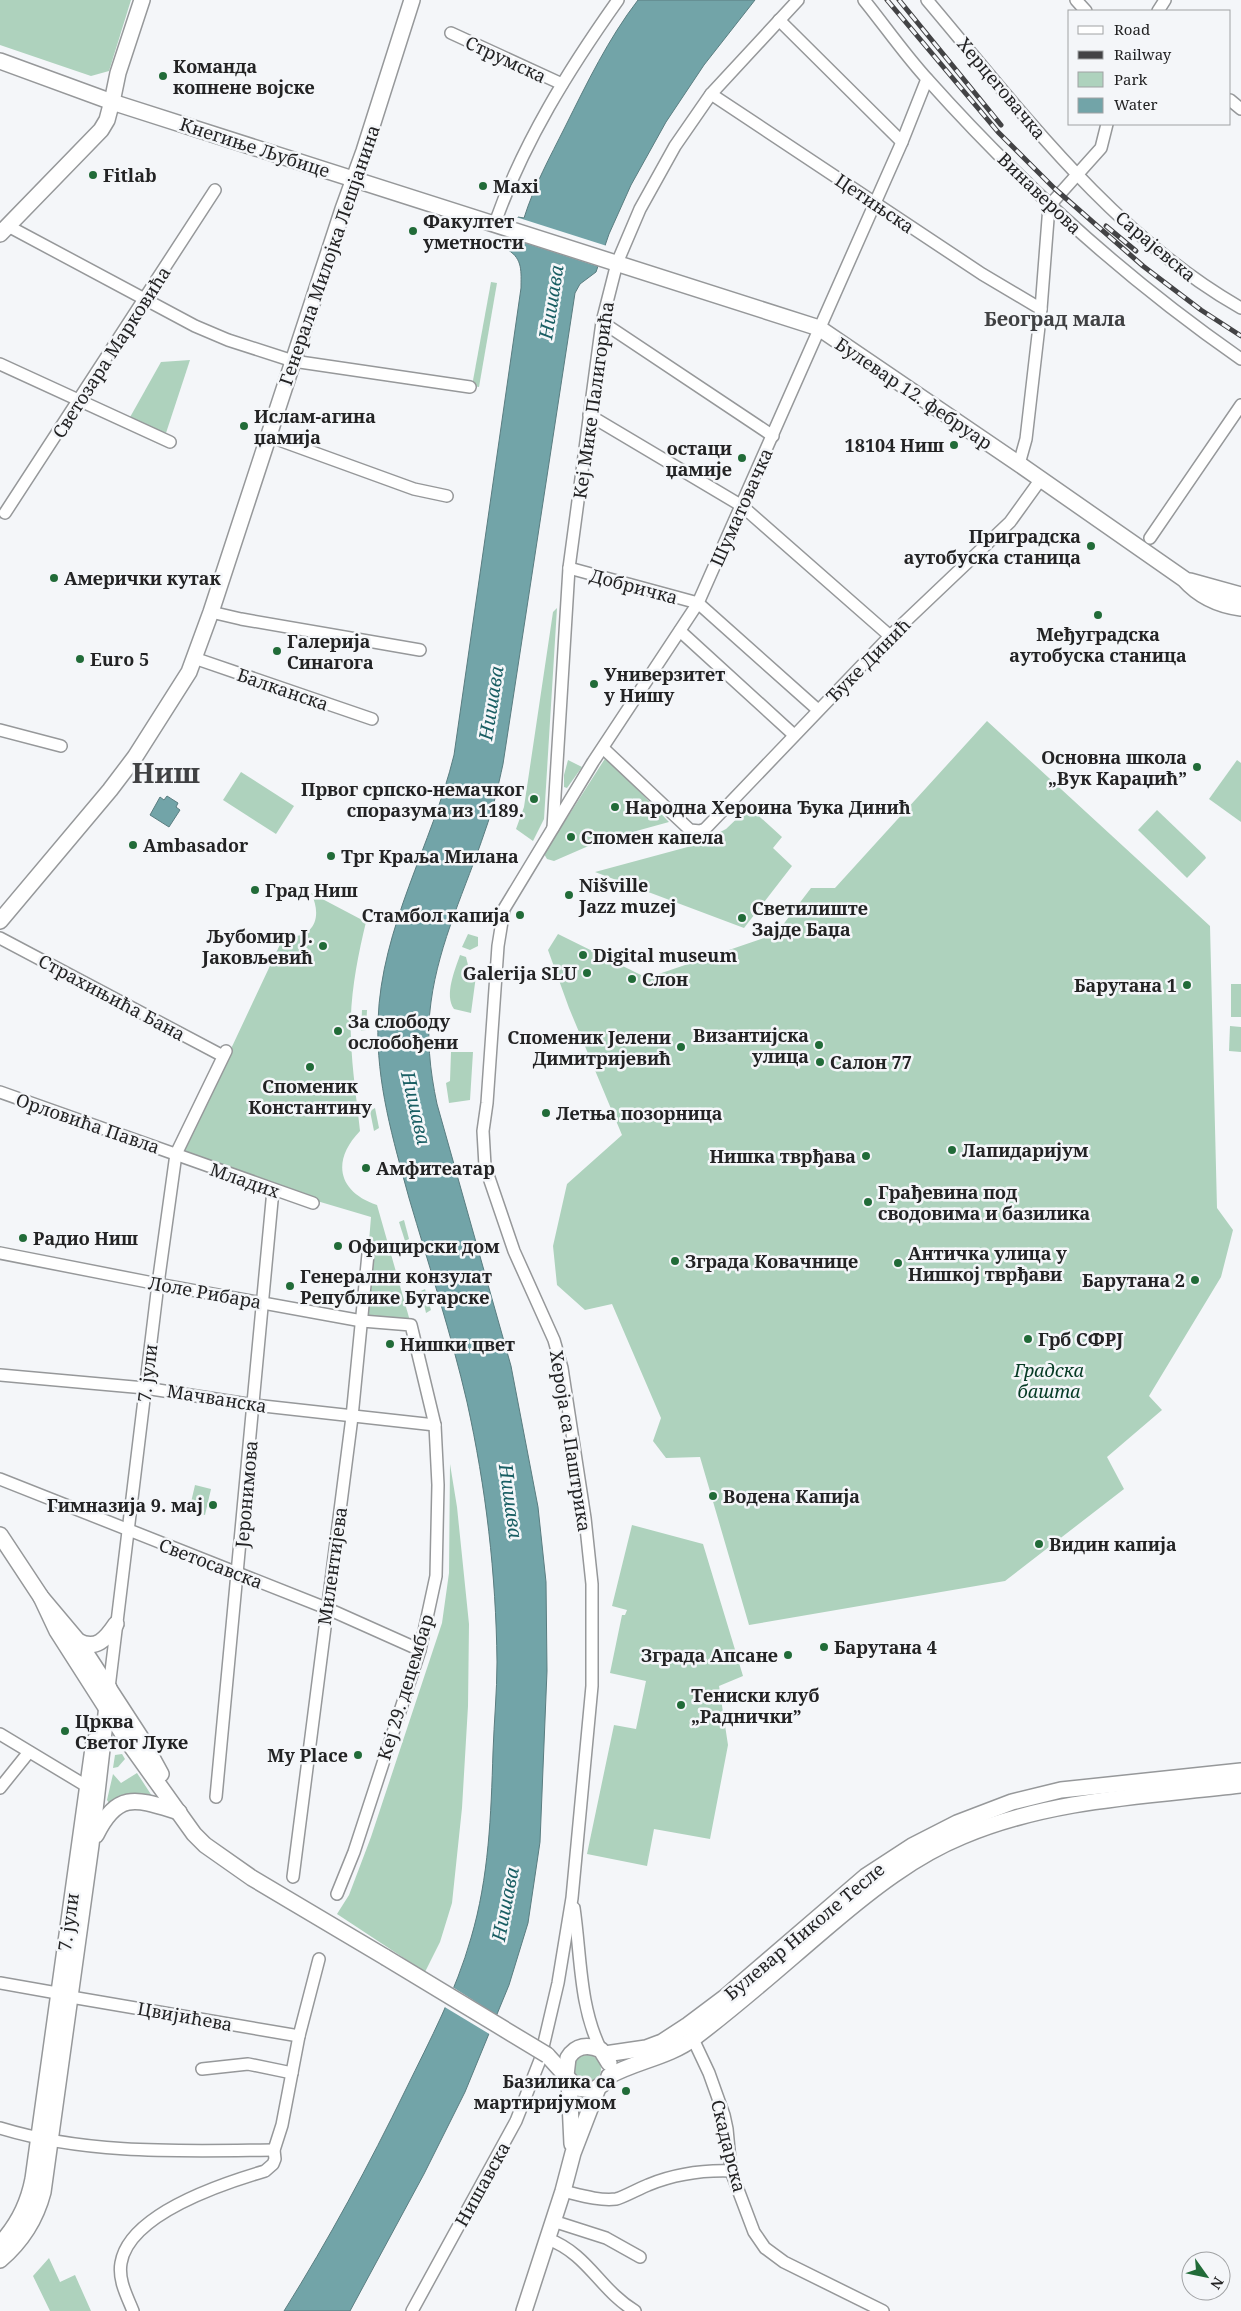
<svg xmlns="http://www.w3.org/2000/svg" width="1241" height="2311" font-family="'Noto Serif',serif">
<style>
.green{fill:#aed2bd}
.water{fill:#72a4a8;stroke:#5a7d80}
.pier{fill:#f4f6f9}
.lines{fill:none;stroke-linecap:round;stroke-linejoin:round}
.street-casing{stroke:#96989a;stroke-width:14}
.secondary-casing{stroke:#96989a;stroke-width:18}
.street{stroke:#fff;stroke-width:11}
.secondary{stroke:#fff;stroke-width:15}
.rail-casing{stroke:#434345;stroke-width:5}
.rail{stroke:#f4f6f9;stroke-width:3;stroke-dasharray:9;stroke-linecap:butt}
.secondary-bridge-casing{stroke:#96989a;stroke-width:18;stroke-linecap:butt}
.secondary-bridge{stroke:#fff;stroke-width:15}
.poi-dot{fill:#216b38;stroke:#f4f6f9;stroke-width:2}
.labels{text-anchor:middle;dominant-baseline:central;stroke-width:5;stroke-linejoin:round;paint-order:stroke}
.street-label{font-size:18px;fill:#232324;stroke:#f4f6f9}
.poi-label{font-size:18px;font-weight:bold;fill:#232324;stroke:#f4f6f9;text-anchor:start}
.park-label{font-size:18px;font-style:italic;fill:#053a24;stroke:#f4f6f9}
.water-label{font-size:19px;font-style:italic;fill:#195e63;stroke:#f4f6f9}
.quarter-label{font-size:20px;font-weight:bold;fill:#404143;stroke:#f4f6f9}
.town-label{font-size:28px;font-weight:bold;fill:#404143;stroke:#f4f6f9}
</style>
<rect width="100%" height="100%" fill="#f4f6f9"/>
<g class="green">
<polygon points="0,0 131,0 109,71 91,76 0,45"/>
<polygon points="491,282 497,283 479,387 472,386"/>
<polygon points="190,360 166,433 129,419 161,362"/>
<polygon points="557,608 544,819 533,841 516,829 524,807 553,612"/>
<polygon points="987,721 1210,926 1217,1208 1233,1230 1221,1277 1149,1396 1162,1410 1107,1457 1124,1489 1005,1581 749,1625 700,1457 666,1458 653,1441 661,1418 612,1304 585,1310 557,1285 553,1246 567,1184 622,1135 569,1008 548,950 558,934 647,978 767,937 782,926 811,888 835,888"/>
<polygon points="606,757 669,822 600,841 554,861 547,859 544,854"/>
<polygon points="568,760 582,767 567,788 564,787 564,775"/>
<polygon points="1237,760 1241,763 1241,822 1209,799"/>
<polygon points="241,772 294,806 276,834 223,800"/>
<polygon points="749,807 782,837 773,848 792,866 744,928 595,872 695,845 726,829"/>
<polygon points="1157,810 1205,856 1206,858 1187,878 1138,830"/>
<path d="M311,893L366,922C357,959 349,1001 351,1039C352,1070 357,1101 360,1131C331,1161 338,1192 377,1205L410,1321L363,1315L371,1217L317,1201L182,1153L284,936C314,940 323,917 311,893Z"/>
<polygon points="468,934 478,937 478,946 470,950 462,947"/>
<path d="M460,955L466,957L469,969L476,976L471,1013L454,1009C444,995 455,970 460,955Z"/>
<rect x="1231" y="984" width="10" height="33"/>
<polygon points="362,1010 367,1010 366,1030 361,1031"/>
<polygon points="1230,1026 1241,1027 1241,1052 1229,1051"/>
<polygon points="451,1052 473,1052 470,1100 449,1103 446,1083 450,1081"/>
<polygon points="375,1108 379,1128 374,1131 370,1111"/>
<polygon points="404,1220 409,1239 405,1241 399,1222"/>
<polygon points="425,1289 431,1310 426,1313 421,1291"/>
<polygon points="450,1464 457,1507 469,1624 468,1706 462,1808 452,1903 440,1942 425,1972 337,1914 349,1895 371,1837 442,1623 449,1573"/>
<polygon points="195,1485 211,1489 205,1515 189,1511"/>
<polygon points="632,1525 703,1544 743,1676 719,1686 728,1745 710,1839 654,1829 647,1866 587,1854 614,1725 636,1729 646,1681 610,1673 622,1615 625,1615 627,1610 612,1606"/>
<polygon points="122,1754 125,1759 118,1767 113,1768 115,1755"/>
<polygon points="137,1773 154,1799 123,1797 109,1803 107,1800 113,1774 121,1783"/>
<circle cx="587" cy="2069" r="14"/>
<polygon points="49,2258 60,2282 75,2275 91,2311 50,2311 33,2276"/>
</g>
<g class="water">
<path d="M638,0H755L704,65L666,122L631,185L609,234L596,272L580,284L575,293L503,764C498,787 493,809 485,831C466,888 439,942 431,1002C426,1036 430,1071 437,1104L511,1366L538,1507L546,1582L547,1671L540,1842L528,1923L509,1985L465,2092L424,2174L350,2311H284C329,2239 369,2165 406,2089C430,2040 456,1991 471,1938C489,1877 491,1815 493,1752C494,1722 497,1692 497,1662C496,1574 486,1488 467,1402C451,1333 429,1266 409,1198C393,1139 376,1083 378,1021C381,927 432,845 454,755L521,288C521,272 523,259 508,250L518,217L524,218C534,186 550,157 565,127C587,83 608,39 638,0Z"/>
<polygon points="167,796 178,803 176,807 180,810 169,827 150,815 160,797 164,800"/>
</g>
<g class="pier">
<polygon points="516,217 607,246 600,267 510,238"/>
<polygon points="451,1986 498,2016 491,2035 443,2006"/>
</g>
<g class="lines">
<g class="street-casing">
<g id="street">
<path d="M864,0C885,26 905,55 928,80C1021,184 1126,279 1241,359"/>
<path d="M927,0C1020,110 1114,236 1241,308"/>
<polyline points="1076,0 1086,11"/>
<polyline points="1158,11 1165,0"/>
<polyline points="779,20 902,142"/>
<polyline points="451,33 562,84"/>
<polyline points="711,94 982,274 1041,309"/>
<polyline points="1230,100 1241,109"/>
<path d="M495,223C523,143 569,69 618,0"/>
<polyline points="8,226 195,326 228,340 293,361 470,387"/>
<polyline points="602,322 773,436"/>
<polyline points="0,364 170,442"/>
<polyline points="589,415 742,506 890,636"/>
<polyline points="268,436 414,489 447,496"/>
<polyline points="1019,464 1026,439 1041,309 1049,206 1101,148 1107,124"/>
<polyline points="5,513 215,190"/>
<polyline points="1150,538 1241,405"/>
<polyline points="569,568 698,603 818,710"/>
<polyline points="211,612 241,619 420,650"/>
<polyline points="680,631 794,735"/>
<polyline points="194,658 372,719"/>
<polyline points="0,730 61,746"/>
<polyline points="603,748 690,830 700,831 705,829 890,636 1010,522 1041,479"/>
<polyline points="553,828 569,568 602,322 617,263 640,209 675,146 711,94 798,0"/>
<polyline points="0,938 223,1056"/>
<polyline points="0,1092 313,1203"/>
<polyline points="0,1253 158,1284 362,1321 411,1325 435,1425 438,1485 436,1576 420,1650 354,1852 337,1894"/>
<polyline points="0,1375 145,1388 254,1405 435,1425"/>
<polyline points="0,1479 326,1608 420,1650"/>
<polyline points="109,1688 158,1284 176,1154 226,1051"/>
<polyline points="0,1734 88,1787"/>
<polyline points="0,1788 29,1752"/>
<polyline points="216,1797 273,1190"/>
<polyline points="293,1877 352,1417 368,1254"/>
<path d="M574,1908C581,1955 579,2006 601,2050"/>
<polyline points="0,1983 57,1993"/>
<polyline points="71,1997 299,2036"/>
<polyline points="693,2039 709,2073 724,2115 727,2129 731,2171 754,2232 765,2248 784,2262 883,2311"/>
<polyline points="202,2069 248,2064 292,2073"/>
<path d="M0,2128C88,2155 182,2151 274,2150"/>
<path d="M563,2191C580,2195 599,2201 616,2199C622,2198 640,2188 648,2185C675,2174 702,2170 731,2171"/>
<polyline points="553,2221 606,2238 640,2257"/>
<path d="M548,2239C588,2254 600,2290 635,2311"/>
<path d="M133,2311C127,2296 118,2280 121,2263C129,2214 224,2183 265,2171L273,2164L275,2159L274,2150L282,2125L299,2036L319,1959"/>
<polyline points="412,2311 516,2121 540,2060 558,1983 572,1898 592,1686 592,1584 585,1518 562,1368 554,1340 514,1251 485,1166 483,1131 487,1103 498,946 504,909 593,762 698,603 902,142 927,79"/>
</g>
</g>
<g class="secondary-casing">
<g id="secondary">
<path d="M0,61L112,102L819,328L1019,464L1184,579C1199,596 1218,605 1241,608"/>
<polyline points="112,102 118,73 142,0"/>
<polyline points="0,234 101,130 107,120 112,101"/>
<polyline points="1190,581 1241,595"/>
<polyline points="0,921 110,790 135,757 189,672 211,612 343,209 364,151 412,0"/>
<polyline points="0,1535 41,1597 78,1641 143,1741 161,1774"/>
<polyline points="41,1597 57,1631 126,1739 194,1834 205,1845 252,1878 385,1957"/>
<path d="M78,1641C96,1651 106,1639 116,1624"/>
<path d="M96,1835C118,1790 137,1799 179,1812"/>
<polyline points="605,2054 646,2048 662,2042 688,2025 724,1998 866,1876 912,1846 957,1823 1012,1802 1061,1790 1241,1771"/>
<polyline points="547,2055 577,2088 593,2090 603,2084"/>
<path d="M566,2075L568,2058C576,2045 588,2044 601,2050L609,2063"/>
<path d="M609,2076C636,2061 669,2057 694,2038C742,2002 786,1962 831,1924C871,1890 914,1856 963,1836C1051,1799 1147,1796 1241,1785"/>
<polyline points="569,2081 572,2144"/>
<path d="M0,2244C18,2225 28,2205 33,2179L94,1741"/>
<path d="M0,2260C21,2242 36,2219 43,2192L91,1845L109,1688"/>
<polyline points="524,2311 563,2191 573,2153 598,2088"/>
</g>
</g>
<use href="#street" class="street"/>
<use href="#secondary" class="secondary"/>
<g class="rail-casing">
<g id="rail">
<polyline points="887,0 998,132 1054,188 1143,266 1201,310 1241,336"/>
<polyline points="899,0 1001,125"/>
<polyline points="1106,226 1136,251"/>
</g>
</g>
<use href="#rail" class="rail"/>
<g class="secondary-bridge-casing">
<polyline id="secondary-bridge" points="385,1957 547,2055"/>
</g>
<use href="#secondary-bridge" class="secondary-bridge"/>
</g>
<g class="poi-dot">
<circle cx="163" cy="76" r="5"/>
<circle cx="93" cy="175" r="5"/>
<circle cx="483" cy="186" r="5"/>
<circle cx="413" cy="231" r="5"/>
<circle cx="244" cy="426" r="5"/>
<circle cx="954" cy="445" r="5"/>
<circle cx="742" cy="458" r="5"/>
<circle cx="1091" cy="546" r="5"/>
<circle cx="54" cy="578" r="5"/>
<circle cx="1098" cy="615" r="5"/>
<circle cx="277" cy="651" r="5"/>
<circle cx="80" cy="659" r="5"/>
<circle cx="594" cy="684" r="5"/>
<circle cx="1197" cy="767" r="5"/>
<circle cx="534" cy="799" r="5"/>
<circle cx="615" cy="807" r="5"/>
<circle cx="571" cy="837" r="5"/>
<circle cx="133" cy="845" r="5"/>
<circle cx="331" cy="856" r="5"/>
<circle cx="255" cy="890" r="5"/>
<circle cx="569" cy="895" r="5"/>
<circle cx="520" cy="915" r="5"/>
<circle cx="742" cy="918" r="5"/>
<circle cx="323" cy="946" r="5"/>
<circle cx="583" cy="955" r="5"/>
<circle cx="587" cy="973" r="5"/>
<circle cx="632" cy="979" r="5"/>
<circle cx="1187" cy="985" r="5"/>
<circle cx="338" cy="1031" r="5"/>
<circle cx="819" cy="1045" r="5"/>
<circle cx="681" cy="1047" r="5"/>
<circle cx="820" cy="1062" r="5"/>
<circle cx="310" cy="1067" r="5"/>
<circle cx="546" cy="1113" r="5"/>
<circle cx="952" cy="1150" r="5"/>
<circle cx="866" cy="1156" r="5"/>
<circle cx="366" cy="1168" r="5"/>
<circle cx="868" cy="1202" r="5"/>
<circle cx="23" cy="1238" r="5"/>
<circle cx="338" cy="1246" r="5"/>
<circle cx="675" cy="1261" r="5"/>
<circle cx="898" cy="1263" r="5"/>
<circle cx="1195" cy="1280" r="5"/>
<circle cx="290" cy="1286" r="5"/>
<circle cx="1028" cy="1339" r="5"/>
<circle cx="390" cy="1344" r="5"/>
<circle cx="713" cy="1496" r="5"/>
<circle cx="213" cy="1505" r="5"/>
<circle cx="1039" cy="1544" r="5"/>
<circle cx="824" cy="1647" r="5"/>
<circle cx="788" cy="1655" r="5"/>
<circle cx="681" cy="1705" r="5"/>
<circle cx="65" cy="1731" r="5"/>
<circle cx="358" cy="1755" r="5"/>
<circle cx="626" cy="2091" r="5"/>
</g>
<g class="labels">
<g class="street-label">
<text transform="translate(506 59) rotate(25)">Струмска</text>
<text transform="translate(1002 88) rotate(50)">Херцеговачка</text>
<text transform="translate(255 147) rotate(18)">Кнегиње Љубице</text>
<text transform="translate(1040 193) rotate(44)">Винаверова</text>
<text transform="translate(875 203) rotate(34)">Цетињска</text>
<text transform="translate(1156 246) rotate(40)">Сарајевска</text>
<text transform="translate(329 255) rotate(-71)">Генерала Милојка Лешјанина</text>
<text transform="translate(111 352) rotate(-57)">Светозара Марковића</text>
<text transform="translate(914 393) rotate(34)">Булевар 12. фебруар</text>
<text transform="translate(593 400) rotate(-82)">Кеј Мике Палигорића</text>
<text transform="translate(741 507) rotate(-66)">Шуматовачка</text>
<text transform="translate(634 586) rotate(15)">Добричка</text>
<text transform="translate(868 660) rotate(-45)">Ђуке Динић</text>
<text transform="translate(283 689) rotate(19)">Балканска</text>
<text transform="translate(112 997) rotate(28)">Страхињића Бана</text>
<text transform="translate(88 1123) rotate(19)">Орловића Павла</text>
<text transform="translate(245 1180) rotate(19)">Младих</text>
<text transform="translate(205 1292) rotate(10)">Лоле Рибара</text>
<text transform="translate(147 1373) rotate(-83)">7. јули</text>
<text transform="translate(217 1398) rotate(9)">Мачванска</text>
<text transform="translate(571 1441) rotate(81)">Хероја са Паштрика</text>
<text transform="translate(246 1494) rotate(-85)">Јеронимова</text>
<text transform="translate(211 1563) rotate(21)">Светосавска</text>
<text transform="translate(332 1566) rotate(-82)">Милентијева</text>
<text transform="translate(405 1687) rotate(-73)">Кеј 29. децембар</text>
<text transform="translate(68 1922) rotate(-82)">7. јули</text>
<text transform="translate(804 1931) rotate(-40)">Булевар Николе Тесле</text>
<text transform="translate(185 2016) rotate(10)">Цвијићева</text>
<text transform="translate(729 2146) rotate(76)">Скадарска</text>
<text transform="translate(482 2184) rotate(-61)">Нишавска</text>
</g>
<g class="poi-label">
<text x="173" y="66">Команда<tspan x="173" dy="21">копнене војске</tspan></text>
<text x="103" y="175">Fitlab</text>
<text x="493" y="186">Maxi</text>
<text x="423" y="221">Факултет<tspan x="423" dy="21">уметности</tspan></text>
<text x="254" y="416">Ислам-агина<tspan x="254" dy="21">џамија</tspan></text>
<text x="944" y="445" text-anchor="end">18104 Ниш</text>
<text x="732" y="448" text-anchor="end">остаци<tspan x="732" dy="21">џамије</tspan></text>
<text x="1081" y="536" text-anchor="end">Приградска<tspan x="1081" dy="21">аутобуска станица</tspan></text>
<text x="64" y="578">Амерички кутак</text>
<text x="1098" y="634" text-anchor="middle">Међуградска<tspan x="1098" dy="21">аутобуска станица</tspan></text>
<text x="287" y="641">Галерија<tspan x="287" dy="21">Синагога</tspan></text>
<text x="90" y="659">Euro 5</text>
<text x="604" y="674">Универзитет<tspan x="604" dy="21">у Нишу</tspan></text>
<text x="1187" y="757" text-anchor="end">Основна школа<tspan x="1187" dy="21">„Вук Караџић”</tspan></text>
<text x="524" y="789" text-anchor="end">Првог српско-немачког<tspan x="524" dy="21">споразума из 1189.</tspan></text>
<text x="625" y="807">Народна Хероина Ђука Динић</text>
<text x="581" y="837">Спомен капела</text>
<text x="143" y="845">Ambasador</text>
<text x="341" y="856">Трг Краља Милана</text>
<text x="579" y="885">Nišville<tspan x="579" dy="21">Jazz muzej</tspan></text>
<text x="265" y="890">Град Ниш</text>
<text x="752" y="908">Светилиште<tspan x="752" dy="21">Зајде Баџа</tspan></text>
<text x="510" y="915" text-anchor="end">Стамбол капија</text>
<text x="313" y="936" text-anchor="end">Љубомир Ј.<tspan x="313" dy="21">Јаковљевић</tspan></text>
<text x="593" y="955">Digital museum</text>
<text x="577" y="973" text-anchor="end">Galerija SLU</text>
<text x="642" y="979">Слон</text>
<text x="1177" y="985" text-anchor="end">Барутана 1</text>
<text x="348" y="1021">За слободу<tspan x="348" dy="21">ослобођени</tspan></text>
<text x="809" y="1035" text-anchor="end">Византијска<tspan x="809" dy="21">улица</tspan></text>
<text x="671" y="1037" text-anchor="end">Споменик Јелени<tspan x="671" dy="21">Димитријевић</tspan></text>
<text x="830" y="1062">Салон 77</text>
<text x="310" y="1086" text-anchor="middle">Споменик<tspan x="310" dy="21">Константину</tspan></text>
<text x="556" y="1113">Летња позорница</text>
<text x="962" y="1150">Лапидаријум</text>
<text x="856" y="1156" text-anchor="end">Нишка тврђава</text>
<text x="376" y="1168">Амфитеатар</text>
<text x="878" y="1192">Грађевина под<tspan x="878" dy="21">сводовима и базилика</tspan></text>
<text x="33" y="1238">Радио Ниш</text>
<text x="348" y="1246">Официрски дом</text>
<text x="908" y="1253">Античка улица у<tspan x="908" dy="21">Нишкој тврђави</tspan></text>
<text x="685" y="1261">Зграда Ковачнице</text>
<text x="300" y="1276">Генерални конзулат<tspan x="300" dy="21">Републике Бугарске</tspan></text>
<text x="1185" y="1280" text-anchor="end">Барутана 2</text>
<text x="1038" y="1339">Грб СФРЈ</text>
<text x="400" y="1344">Нишки цвет</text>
<text x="723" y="1496">Водена Капија</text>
<text x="203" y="1505" text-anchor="end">Гимназија 9. мај</text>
<text x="1049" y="1544">Видин капија</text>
<text x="834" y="1647">Барутана 4</text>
<text x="778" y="1655" text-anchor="end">Зграда Апсане</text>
<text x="691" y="1695">Тениски клуб<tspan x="691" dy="21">„Раднички”</tspan></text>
<text x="75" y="1721">Црква<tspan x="75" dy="21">Светог Луке</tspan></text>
<text x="348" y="1755" text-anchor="end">My Place</text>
<text x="616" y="2081" text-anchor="end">Базилика са<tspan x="616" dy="21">мартиријумом</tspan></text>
</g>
<g class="park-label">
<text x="1049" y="1370">Градска<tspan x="1049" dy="21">башта</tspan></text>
</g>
<g class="water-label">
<text transform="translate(551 302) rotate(-81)">Нишава</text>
<text transform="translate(491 703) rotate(-81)">Нишава</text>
<text transform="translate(416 1108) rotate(77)">Нишава</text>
<text transform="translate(511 1501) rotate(82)">Нишава</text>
<text transform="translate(505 1904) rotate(-79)">Нишава</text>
</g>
<g class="quarter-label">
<text x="1055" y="318">Београд мала</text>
</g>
<g class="town-label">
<text x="166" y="772">Ниш</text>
</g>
</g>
<rect x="1068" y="10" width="162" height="115" fill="#f4f6f9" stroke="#a0a2a4"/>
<rect x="1078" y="26" width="25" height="8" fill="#ffffff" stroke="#a0a2a4"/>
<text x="1114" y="35" font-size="15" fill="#232324">Road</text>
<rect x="1078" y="51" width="25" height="8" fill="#434345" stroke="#a0a2a4"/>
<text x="1114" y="60" font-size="15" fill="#232324">Railway</text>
<rect x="1078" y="72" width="25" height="15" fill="#aed2bd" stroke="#a0a2a4"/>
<text x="1114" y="85" font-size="15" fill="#232324">Park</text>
<rect x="1078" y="98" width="25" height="15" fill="#72a4a8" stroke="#a0a2a4"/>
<text x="1114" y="110" font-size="15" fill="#232324">Water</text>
<g transform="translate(1206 2276) rotate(123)"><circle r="24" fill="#f4f6f9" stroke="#a0a2a4"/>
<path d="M0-4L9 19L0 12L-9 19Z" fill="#216b38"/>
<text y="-8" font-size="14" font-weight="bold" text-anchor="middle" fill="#232324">N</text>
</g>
</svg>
